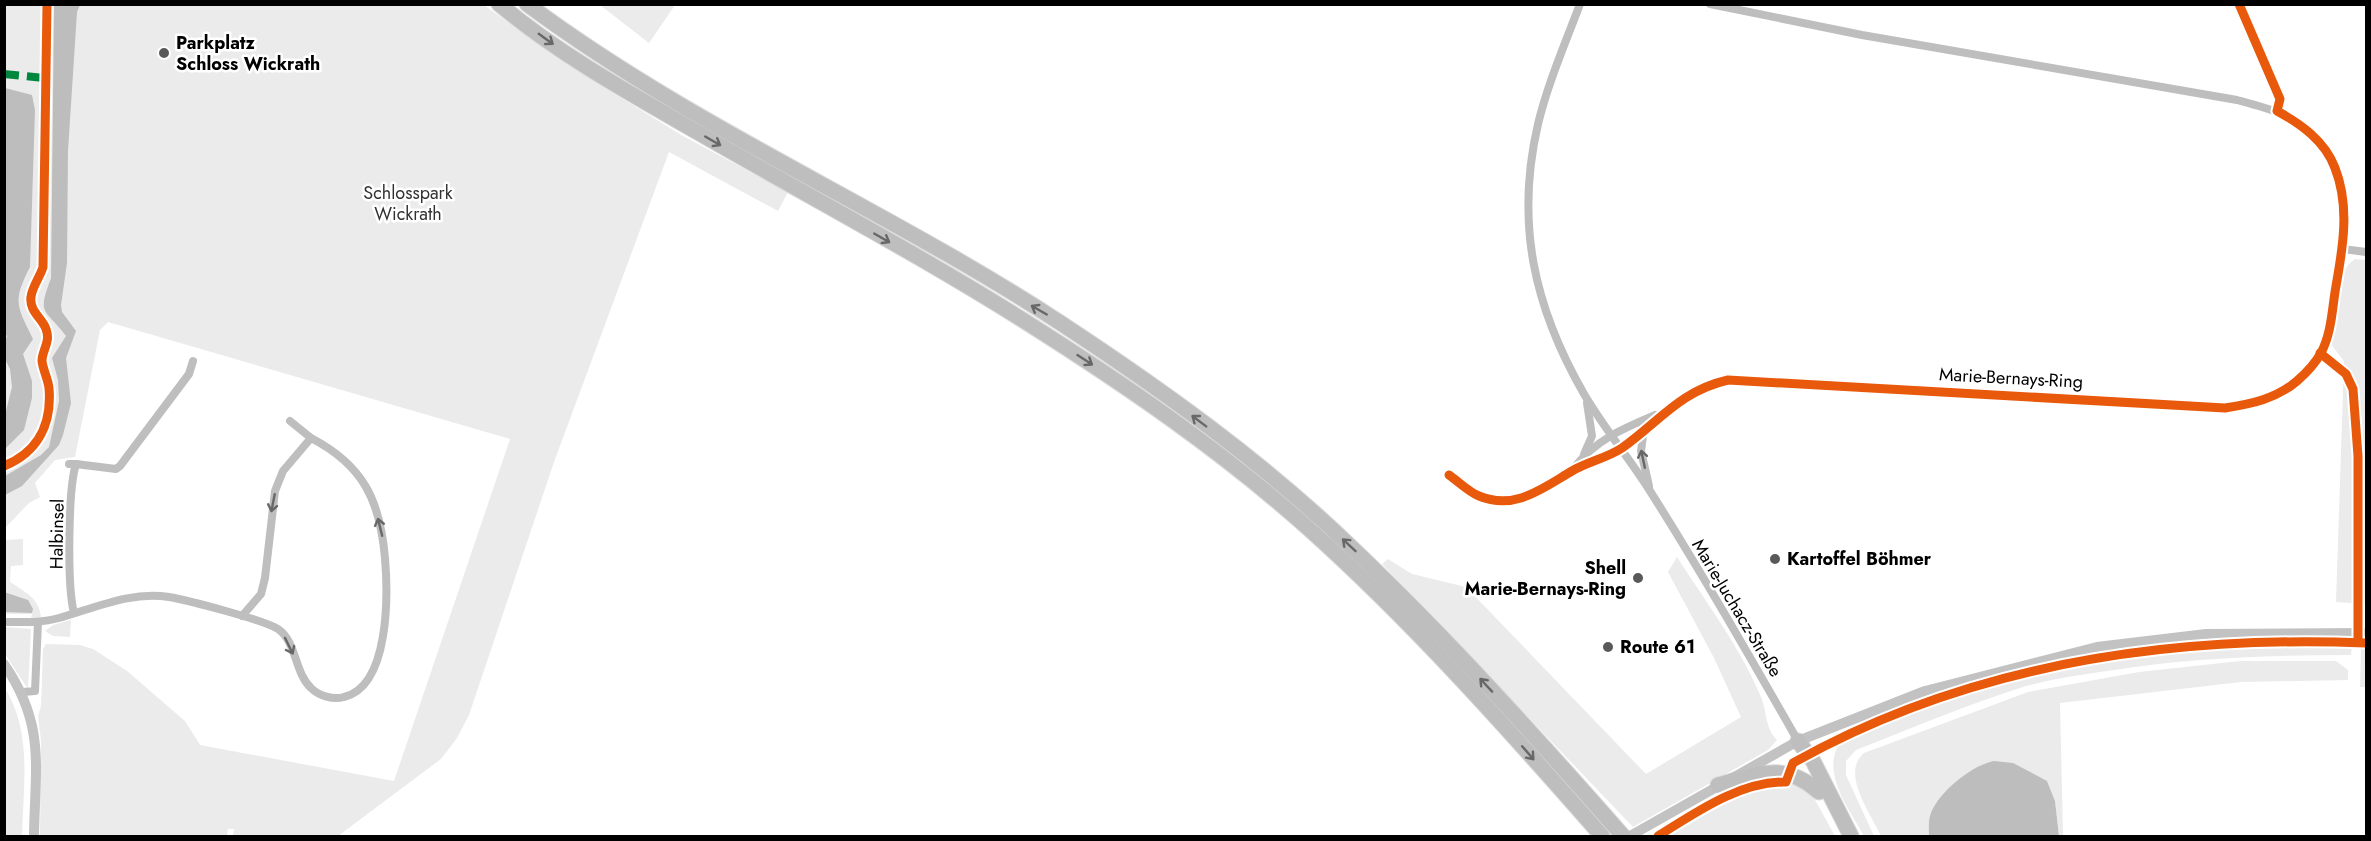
<svg xmlns="http://www.w3.org/2000/svg" width="2371" height="841" font-family="Jost,sans-serif">
<style>
.green{fill:#ebebeb}
.water{fill:#bdbdbd}
.lines{fill:none;stroke-linecap:round;stroke-linejoin:round}
.highway-casing{stroke:#dbdbdb;stroke-width:17}
.street{stroke:#bebebe;stroke-width:8}
.secondary{stroke:#c2c2c2;stroke-width:10}
.highway{stroke:#bebebe;stroke-width:15}
.quiet{stroke:#00873e;stroke-width:8;stroke-dasharray:15 8;stroke-linecap:butt}
.cycleway-casing{stroke:#fff;stroke-width:13}
.cycleway{stroke:#e8590c;stroke-width:9}
.oneway{stroke:#686868}
.poi-dot{fill:#595959;stroke:#fff;stroke-width:2}
.labels{text-anchor:middle;dominant-baseline:central;stroke-width:5;stroke-linejoin:round;paint-order:stroke}
.poi-label{font-size:18px;font-weight:bold;fill:#000;stroke:#fff;text-anchor:start}
.park-label{font-size:18px;fill:#313131;stroke:#fff}
.street-label{font-size:18px;fill:#000;stroke:#fff}
</style>
<rect width="100%" height="100%" fill="#fff"/>
<g class="green">
<polygon points="5,5 484,5 559,59 626,101 683,136 788,192 778,211 669,152 554,462 469,715 457,738 441,759 338,836 233,836 234,829 228,829 227,836 40,836 41,741 38,716 41,706 43,649 46,644 80,645 93,649 127,671 185,721 200,745 394,781 510,439 108,322 100,330 75,457 55,460 35,483 40,497 29,503 5,528"/>
<polygon points="600,5 675,5 649,43"/>
<path d="M2355,259L2366,260V604L2336,602L2344,361L2330,343C2332,335 2336,328 2337,320C2342,300 2336,271 2355,259Z"/>
<path d="M23,539V565L11,566L10,582C25,592 39,598 41,617L31,618L32,614H5V540Z"/>
<path d="M1677,557C1706,602 1740,647 1761,697C1767,711 1765,729 1777,740L1768,750L1633,827L1382,564L1388,559L1412,574L1466,587L1646,774L1741,717L1714,658L1668,572Z"/>
<polygon points="71,620 70,637 53,636 45,631 53,625"/>
<polygon points="5,627 31,629 28,689 5,654"/>
<path d="M2283,644L2352,645L2351,655C2269,655 2188,658 2107,671C2080,675 2052,679 2026,686C1969,704 1912,728 1856,750L1846,761V775L1874,836H1864C1850,810 1821,774 1839,744C1845,733 1879,723 1891,718C2018,669 2148,648 2283,644Z"/>
<polygon points="2361,645 2366,645 2366,687 2360,687"/>
<path d="M2240,661H2336L2348,670V680L2241,682L2060,703L2063,836H2059L2055,801L2047,781L1979,767C1953,782 1929,805 1929,836H1881C1871,814 1840,773 1864,753L2028,692L2139,672Z"/>
<path d="M4,687C33,731 23,787 22,836H5Z"/>
<path d="M1790,778L1809,789L1835,836H1661C1697,815 1743,779 1787,786Z"/>
</g>
<g class="water">
<path d="M54,5H80L77,12L68,151L67,263L61,305L62,312L76,331L66,358L71,403L63,435L59,445L22,486L5,495V476L41,455L49,447L59,401L58,380L52,358L66,336C44,307 37,316 51,278Z"/>
<path d="M5,88L32,95L35,110L30,267C12,302 17,306 33,339L23,354L32,381V398L24,430L5,449V415L12,387L10,369L5,359V342L7,336L4,332Z"/>
<polygon points="4,592 28,600 33,609 32,613 5,612"/>
<path d="M1994,761L2013,763L2047,781L2055,801L2059,836H1929C1929,829 1928,820 1931,813C1939,792 1972,765 1994,761Z"/>
</g>
<g class="lines">
<g class="highway-casing">
<g id="highway">
<path d="M499,4C560,55 631,94 699,133C808,196 920,255 1026,322C1124,384 1221,450 1308,528C1413,622 1509,730 1602,836"/>
<path d="M527,4C693,128 886,209 1059,322C1161,389 1263,462 1351,547C1447,638 1536,737 1623,836"/>
<polyline points="1798,741 1813,761 1851,836"/>
<path d="M1718,785C1758,774 1785,761 1819,792"/>
</g>
</g>
<g class="street">
<path d="M1580,4C1565,44 1548,83 1538,124C1515,223 1534,307 1584,394C1604,428 1629,458 1650,491C1702,573 1750,657 1798,741"/>
<polyline points="2343,249 2366,252"/>
<polyline points="290,421 311,438"/>
<polyline points="1644,429 1641,451 1649,486"/>
<polyline points="1584,454 1592,436 1587,403"/>
<path d="M69,464H76C68,489 67,586 74,613"/>
<polyline points="76,464 116,469 120,466 189,374 193,361"/>
<path d="M1574,468C1595,440 1624,428 1655,415"/>
<path d="M1449,475C1459,482 1469,492 1479,496C1515,511 1543,488 1572,471C1587,462 1607,458 1622,448C1660,421 1680,391 1728,380L2225,408C2263,403 2300,389 2320,354C2332,334 2332,310 2336,287C2344,238 2354,181 2317,139C2296,115 2267,108 2237,100L1862,35L1710,4"/>
<path d="M4,622C22,622 41,623 59,618C95,608 130,591 169,597C187,600 264,620 278,629C297,642 294,672 311,688C319,696 333,700 344,697C390,686 388,594 385,558C380,500 363,465 311,438L283,471L275,491L265,578L261,594L242,616"/>
<polyline points="23,692 35,691 38,622"/>
</g>
<g class="secondary">
<path d="M4,664C46,725 35,767 34,836"/>
<polyline points="1630,836 1798,741 1925,691 2097,647 2206,634 2366,633"/>
</g>
<use href="#highway" class="highway"/>
<polyline class="quiet" points="4,74 45,78"/>
<g class="cycleway-casing">
<g id="cycleway">
<polyline points="2320,353 2346,374 2353,389 2358,456 2358,642"/>
<path d="M4,466C38,452 52,424 49,388C48,379 43,370 42,361C42,350 51,342 46,329C42,318 29,311 31,297C32,287 40,277 43,267L47,4"/>
<path d="M1449,475C1459,482 1469,492 1479,496C1515,511 1543,488 1572,471C1587,462 1607,458 1622,448C1660,421 1680,391 1728,380L2225,408C2251,404 2276,399 2297,381C2305,374 2316,362 2321,353C2332,332 2332,308 2336,286C2343,247 2350,206 2335,168C2325,141 2301,124 2277,111L2280,99L2239,4"/>
<path d="M1658,836C1695,813 1740,781 1786,782L1793,763C1969,664 2167,635 2366,643"/>
</g>
</g>
<use href="#cycleway" class="cycleway"/>
</g>
<defs><path id="oneway-shaft" d="M-6 0H5M1.5-3L5.5 0L1.5 3" fill="none" stroke-width="1.6" stroke-linecap="round" stroke-linejoin="round" transform="scale(1.5)"/></defs>
<g class="oneway">
<use href="#oneway-shaft" transform="translate(546 39) rotate(36)"/>
<use href="#oneway-shaft" transform="translate(713 141) rotate(30)"/>
<use href="#oneway-shaft" transform="translate(882 238) rotate(30)"/>
<use href="#oneway-shaft" transform="translate(1039 310) rotate(-150)"/>
<use href="#oneway-shaft" transform="translate(1085 360) rotate(33)"/>
<use href="#oneway-shaft" transform="translate(1199 421) rotate(-143)"/>
<use href="#oneway-shaft" transform="translate(1643 459) rotate(-102)"/>
<use href="#oneway-shaft" transform="translate(273 503) rotate(101)"/>
<use href="#oneway-shaft" transform="translate(380 527) rotate(-104)"/>
<use href="#oneway-shaft" transform="translate(1349 545) rotate(-137)"/>
<use href="#oneway-shaft" transform="translate(289 646) rotate(64)"/>
<use href="#oneway-shaft" transform="translate(1486 685) rotate(-133)"/>
<use href="#oneway-shaft" transform="translate(1528 753) rotate(49)"/>
</g>
<g class="poi-dot">
<circle cx="164" cy="53" r="6"/>
<circle cx="1775" cy="559" r="6"/>
<circle cx="1638" cy="578" r="6"/>
<circle cx="1608" cy="647" r="6"/>
</g>
<g class="labels">
<g class="poi-label">
<text x="176" y="43">Parkplatz<tspan x="176" dy="21">Schloss Wickrath</tspan></text>
<text x="1787" y="559">Kartoffel Böhmer</text>
<text x="1626" y="568" text-anchor="end">Shell<tspan x="1626" dy="21">Marie-Bernays-Ring</tspan></text>
<text x="1620" y="647">Route 61</text>
</g>
<g class="park-label">
<text x="408" y="193">Schlosspark<tspan x="408" dy="21">Wickrath</tspan></text>
</g>
<g class="street-label">
<text transform="translate(2011 378) rotate(3)">Marie-Bernays-Ring</text>
<text transform="translate(57 534) rotate(-89)">Halbinsel</text>
<text transform="translate(1737 608) rotate(59)">Marie-Juchacz-Straße</text>
</g>
</g>
<rect width="2371" height="841" fill="none" stroke="#000000" stroke-width="12"/>
</svg>
